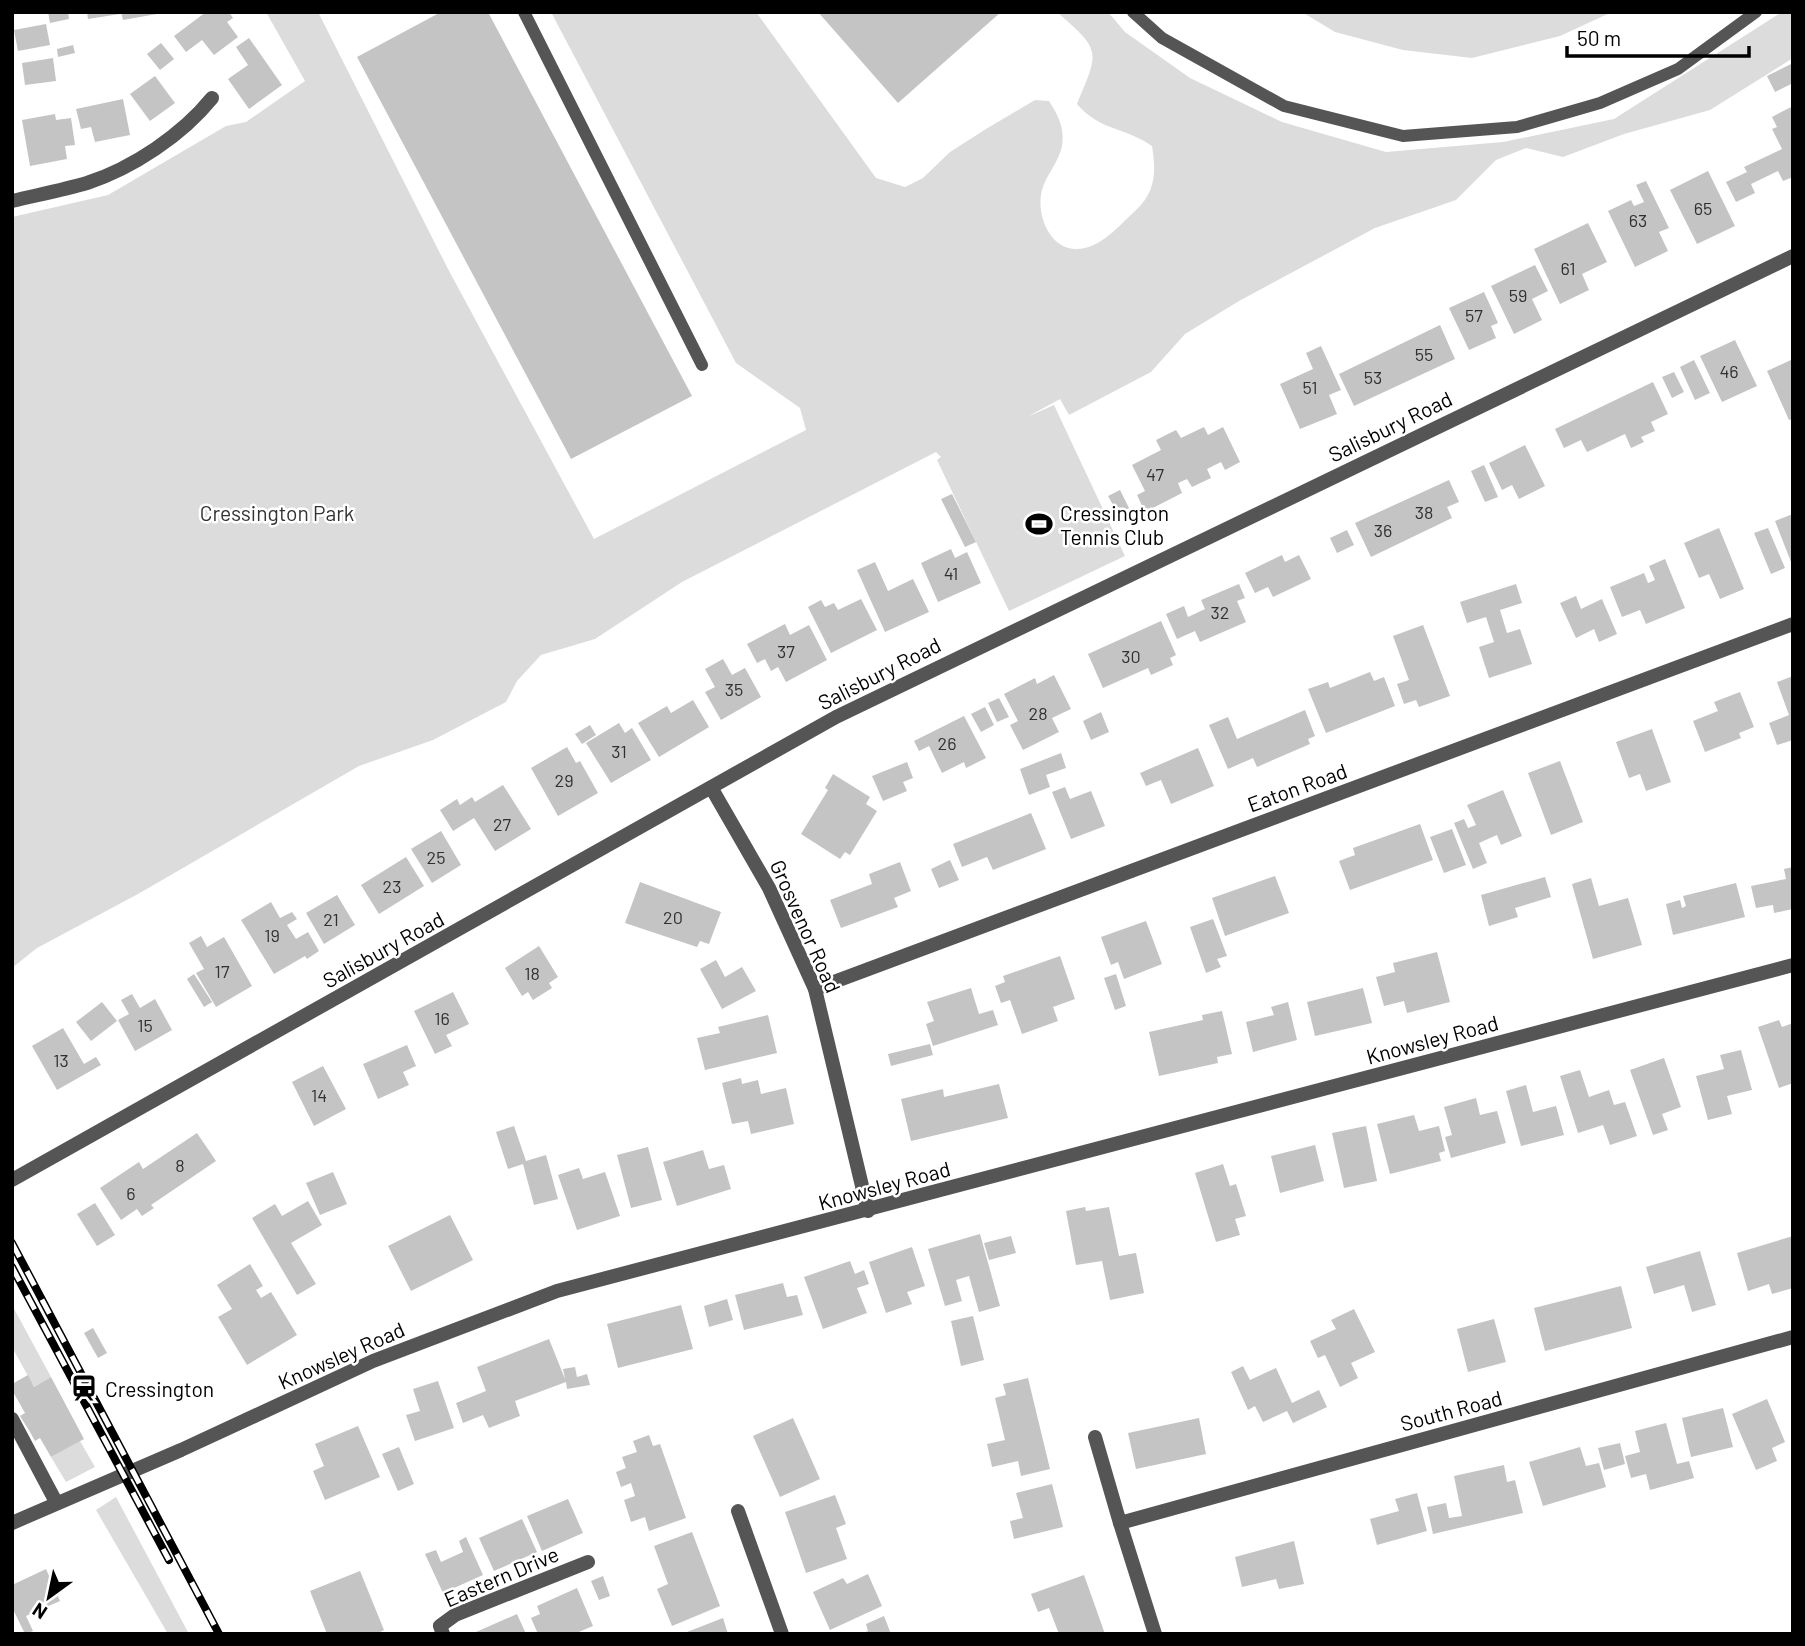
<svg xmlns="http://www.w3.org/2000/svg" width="1805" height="1646" font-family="Barlow,sans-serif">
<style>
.green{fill:#dcdcdc}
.building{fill:#c4c4c4}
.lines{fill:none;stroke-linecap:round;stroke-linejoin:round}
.service{stroke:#555;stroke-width:12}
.minor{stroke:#555;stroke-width:14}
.rail-casing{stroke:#000;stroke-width:8}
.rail{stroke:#fff;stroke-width:5;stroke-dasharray:16;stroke-linecap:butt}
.labels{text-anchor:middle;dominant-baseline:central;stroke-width:5;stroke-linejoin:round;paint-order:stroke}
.number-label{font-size:18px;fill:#313131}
.street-label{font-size:21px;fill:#000;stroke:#fff}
.park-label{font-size:21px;fill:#333;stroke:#fff}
.poi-label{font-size:21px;fill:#000;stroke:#fff;text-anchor:start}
</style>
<rect width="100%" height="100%" fill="#fff"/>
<g class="green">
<path d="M266,12H318L448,269L594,539L806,430L800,408L736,363L551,12H756L876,178L905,187L923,178L950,152L986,129L1035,100L1049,101C1058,115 1065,128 1062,146C1059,162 1046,175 1042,190C1035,216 1052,256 1085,248C1104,244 1122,223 1136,210C1156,192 1156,171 1152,146C1125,127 1100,131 1077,104C1099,51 1102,51 1057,12H1108L1125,32L1190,78L1282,122L1386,152L1503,142L1614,119L1782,12H1793V58L1710,110L1624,134L1563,157L1526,148L1496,160L1456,200L1375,228L1239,301L1185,334L1151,372L1069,415L1060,399L1027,417L1054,405L1125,556L1009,611L937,460L941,457L936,452L682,582L595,639L541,655L517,681L506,702L433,740L359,766L138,894L37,948L12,968V217L108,195L226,126L246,122L305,81Z"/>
<polygon points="1302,12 1612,12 1560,36 1472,58 1403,50 1335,32"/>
<polygon points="12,1305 51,1377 34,1387 12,1347"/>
<polygon points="80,1441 95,1467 66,1482 51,1457"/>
<polygon points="116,1497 189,1634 168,1634 96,1510"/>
</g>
<g class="building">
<polygon points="48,12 68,12 69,19 50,23"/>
<polygon points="87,12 120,12 120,14 88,19"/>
<polygon points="121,12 157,12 157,14 123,20"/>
<polygon points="206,12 229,12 233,18 227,22 238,37 214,55 202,40 186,52 174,36"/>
<polygon points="441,12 488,12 692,396 571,459 357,57"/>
<polygon points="818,12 1001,12 898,103"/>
<polygon points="46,24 50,45 18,51 14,30"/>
<polygon points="249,38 282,85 249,109 228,79 248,65 236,47"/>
<polygon points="161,43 174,59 160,70 147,54"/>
<polygon points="73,45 75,53 58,57 57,49"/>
<polygon points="53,58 56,81 25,85 22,63"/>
<polygon points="1791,64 1793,83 1775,92 1767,76"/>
<polygon points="155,76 175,103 150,121 130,94"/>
<polygon points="123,99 130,135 95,142 91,127 81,129 76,109"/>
<polygon points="1793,106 1793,177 1783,181 1778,171 1751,184 1755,193 1736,202 1726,182 1747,172 1744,167 1782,149 1772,129 1777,127 1772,117"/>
<polygon points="55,114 56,120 71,118 75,145 65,146 67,159 30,166 22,120"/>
<polygon points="1708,171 1735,226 1697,244 1670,190"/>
<polygon points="1646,181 1669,228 1659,232 1668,251 1635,267 1608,211 1631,200 1634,206 1644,202 1636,185"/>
<polygon points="1588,223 1607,262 1582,274 1589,290 1560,304 1534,249"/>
<polygon points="1535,265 1548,291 1532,299 1542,320 1514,334 1491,286"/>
<polygon points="1484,292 1498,323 1491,326 1496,338 1469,350 1449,308"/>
<polygon points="1440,325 1455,359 1354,406 1339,374"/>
<polygon points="1735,340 1757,386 1722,402 1700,356"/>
<polygon points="1321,346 1341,390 1329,395 1337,414 1300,429 1280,384 1313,369 1306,353"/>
<polygon points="1793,359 1793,419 1789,420 1767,371"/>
<polygon points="1694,360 1710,393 1695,400 1680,367"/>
<polygon points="1674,372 1684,392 1672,398 1662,377"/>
<polygon points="1653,382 1668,414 1651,422 1655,431 1641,437 1644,442 1631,448 1625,434 1587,452 1581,440 1564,448 1555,429"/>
<polygon points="1204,427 1208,435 1223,427 1240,462 1225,470 1221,462 1207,469 1211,478 1192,487 1187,479 1178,483 1182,493 1145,512 1137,495 1145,491 1132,465 1161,450 1156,440 1176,430 1181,438"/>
<polygon points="1525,445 1545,486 1519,499 1512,485 1502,490 1489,463"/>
<polygon points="1484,465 1498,497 1485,502 1471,471"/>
<polygon points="1449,480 1459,502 1447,507 1452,518 1371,557 1355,523"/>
<polygon points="1120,490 1129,508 1118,514 1108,496"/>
<polygon points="952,494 976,542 965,547 941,499"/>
<polygon points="1793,514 1793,567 1775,521"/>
<polygon points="1719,528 1744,589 1720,599 1709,574 1699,578 1684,543"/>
<polygon points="1768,528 1785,568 1771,574 1754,533"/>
<polygon points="1347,530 1354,545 1337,553 1330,538"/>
<polygon points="951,549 955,558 967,552 981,583 938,602 921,563"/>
<polygon points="1282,555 1285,562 1299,555 1311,579 1273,597 1268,587 1255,593 1245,573"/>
<polygon points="1665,559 1685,608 1646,624 1640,610 1622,617 1610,587 1644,573 1648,583 1655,580 1649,566"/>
<polygon points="875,562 888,591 913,579 929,612 885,632 857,570"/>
<polygon points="1239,584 1245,598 1237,601 1246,622 1200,642 1195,631 1177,639 1166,614 1184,606 1188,617 1205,609 1201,600"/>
<polygon points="1516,584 1522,603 1500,610 1507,633 1520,629 1532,664 1489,678 1479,647 1494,642 1486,617 1467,623 1460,602"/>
<polygon points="1576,596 1581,609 1602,599 1617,634 1599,642 1594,629 1576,638 1560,603"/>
<polygon points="861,599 877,630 831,653 808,607 821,600 825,607 834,603 838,610"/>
<polygon points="1161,621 1176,655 1170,658 1173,665 1151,675 1148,668 1103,688 1088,654"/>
<polygon points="785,624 790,635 809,625 827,660 786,682 778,667 771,671 765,659 757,663 747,644"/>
<polygon points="1423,625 1450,696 1419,707 1416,700 1404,704 1397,684 1409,680 1393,636"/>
<polygon points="723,659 732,675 745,668 761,697 721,720 705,692 715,687 705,669"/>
<polygon points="1370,672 1374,681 1384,677 1395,706 1326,733 1308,689 1328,682 1330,688"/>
<polygon points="1054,675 1071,709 1052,718 1059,732 1023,750 1010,725 1018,721 1004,694 1035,678 1037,684"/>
<polygon points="1793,676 1793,740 1777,745 1769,723 1789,715 1777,682"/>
<polygon points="1740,692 1754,727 1739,733 1741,738 1705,752 1693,721 1718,711 1714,702"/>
<polygon points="999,698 1009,717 997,722 988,703"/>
<polygon points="693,700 709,727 659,757 638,723 667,706 671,713"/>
<polygon points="985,707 994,725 981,732 971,714"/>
<polygon points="1305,710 1315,736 1308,739 1310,744 1257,767 1253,758 1228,769 1209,725 1228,717 1237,739"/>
<polygon points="1101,712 1109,732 1091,740 1083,721"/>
<polygon points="964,716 986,758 966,768 964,762 942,773 929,746 919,751 914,741"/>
<polygon points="619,723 625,733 632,728 651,760 611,783 586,743"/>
<polygon points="590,725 596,735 582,744 575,734"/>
<polygon points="1652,729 1671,782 1646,791 1640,774 1629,778 1616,742"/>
<polygon points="567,747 576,763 580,761 598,793 558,816 531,768"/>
<polygon points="1198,748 1214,786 1171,804 1161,780 1146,786 1140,773"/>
<polygon points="1061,753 1066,768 1046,775 1050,787 1029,795 1020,769"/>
<polygon points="1560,761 1583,822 1551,835 1528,773"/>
<polygon points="907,762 913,778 903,782 907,791 883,801 872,776"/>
<polygon points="833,774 870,797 866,804 877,811 850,855 845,852 840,859 801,834 828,790 825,788"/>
<polygon points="503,785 531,829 495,851 474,818 453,831 440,810 457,799 460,805 472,797 475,802"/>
<polygon points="1065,787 1070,799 1091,791 1105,826 1071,839 1052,792"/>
<polygon points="1503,790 1522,836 1501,845 1497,835 1479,843 1487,863 1473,869 1454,823 1464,819 1468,828 1476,825 1467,805"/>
<polygon points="1031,813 1046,849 993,870 987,857 962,867 953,844"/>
<polygon points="1420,824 1433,860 1350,890 1339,861 1355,855 1353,848"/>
<polygon points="1452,829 1466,865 1444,873 1430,837"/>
<polygon points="441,831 461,865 432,883 411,849"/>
<polygon points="406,857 424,886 379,914 361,885"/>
<polygon points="950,860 959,880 939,888 931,869"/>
<polygon points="900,862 911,891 894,898 898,907 841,928 830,900 872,884 869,874"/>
<polygon points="1793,867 1793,909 1774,913 1773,905 1756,908 1751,886 1786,879 1784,869"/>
<polygon points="1275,876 1289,913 1225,936 1212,898"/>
<polygon points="1545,877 1551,897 1515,908 1518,917 1489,926 1481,895"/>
<polygon points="1591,878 1599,906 1628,898 1642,945 1593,959 1572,884"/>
<polygon points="640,882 721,912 709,944 700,941 697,947 625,923"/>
<polygon points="1736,883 1745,917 1673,935 1666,904 1680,900 1682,908 1686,906 1683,896"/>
<polygon points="337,895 355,925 324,944 306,913"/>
<polygon points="271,902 280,918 292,912 297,919 287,925 296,939 308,932 319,951 307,959 305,956 274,974 241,920"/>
<polygon points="1213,919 1227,956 1217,959 1221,967 1206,973 1190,927"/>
<polygon points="1146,921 1162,964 1124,979 1118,962 1111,965 1101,937"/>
<polygon points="201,936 207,947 224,937 252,986 216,1007 196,973 204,969 189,943"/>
<polygon points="539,946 558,977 549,983 552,988 533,1000 528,992 522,996 505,968"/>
<polygon points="1437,952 1450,1002 1407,1013 1404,1001 1384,1006 1376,977 1395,972 1393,963"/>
<polygon points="1060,956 1075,999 1053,1007 1058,1021 1022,1034 1010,1000 1001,1003 995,986 1005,982 1003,976"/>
<polygon points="716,960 725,977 742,967 756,991 722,1009 700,969"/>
<polygon points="194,974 212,1002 204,1007 187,979"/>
<polygon points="1116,974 1126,1006 1115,1010 1104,978"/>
<polygon points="971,988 979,1014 993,1010 998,1025 933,1046 926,1024 934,1021 927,1002"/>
<polygon points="1363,988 1372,1023 1315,1036 1307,1002"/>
<polygon points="453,992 469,1024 446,1035 452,1046 435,1054 414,1011"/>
<polygon points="132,994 140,1008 155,999 172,1030 135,1051 118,1020 129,1014 121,1000"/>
<polygon points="102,1002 117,1021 91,1041 76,1022"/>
<polygon points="1288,1002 1297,1040 1253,1052 1246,1022 1274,1015 1271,1007"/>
<polygon points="1222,1011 1232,1054 1217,1057 1218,1063 1159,1076 1149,1032 1203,1020 1202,1015"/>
<polygon points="768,1015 777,1053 705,1070 697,1038 720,1033 718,1027"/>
<polygon points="1779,1020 1782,1027 1793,1023 1793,1083 1779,1088 1758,1027"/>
<polygon points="63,1028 84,1064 96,1057 101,1065 57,1090 32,1046"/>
<polygon points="930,1044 933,1055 891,1066 888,1054"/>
<polygon points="407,1045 416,1066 403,1072 409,1085 378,1099 363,1064"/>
<polygon points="1741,1050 1752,1090 1727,1096 1732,1114 1708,1120 1696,1076 1724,1069 1720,1055"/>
<polygon points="1664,1058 1681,1107 1662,1114 1668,1130 1653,1135 1630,1070"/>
<polygon points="323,1066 346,1109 314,1126 292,1082"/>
<polygon points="1580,1070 1589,1097 1609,1090 1614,1105 1625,1102 1637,1136 1610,1145 1603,1125 1578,1133 1560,1076"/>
<polygon points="741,1078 742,1084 758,1080 761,1094 786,1088 794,1124 751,1134 748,1121 732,1124 722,1083"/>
<polygon points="999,1084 1008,1118 911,1141 901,1099 943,1089 944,1097"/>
<polygon points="1526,1085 1533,1112 1556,1106 1564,1135 1521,1146 1506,1091"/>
<polygon points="1476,1098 1480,1115 1497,1111 1506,1143 1451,1158 1445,1137 1452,1135 1444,1107"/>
<polygon points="1414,1115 1419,1131 1439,1126 1445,1151 1439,1153 1441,1161 1390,1174 1377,1124"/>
<polygon points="514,1126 526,1161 546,1155 558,1199 534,1205 523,1164 508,1169 496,1132"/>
<polygon points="1366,1126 1377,1181 1344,1188 1332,1133"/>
<polygon points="197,1133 216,1161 151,1205 154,1208 142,1216 137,1209 121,1220 100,1188 139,1162 143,1169"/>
<polygon points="1315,1145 1324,1181 1280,1193 1271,1156"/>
<polygon points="648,1147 662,1200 631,1208 617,1155"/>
<polygon points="703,1150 709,1169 724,1165 731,1189 677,1206 663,1162"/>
<polygon points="1223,1164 1230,1186 1236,1184 1246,1216 1235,1219 1240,1235 1216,1242 1195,1173"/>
<polygon points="579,1168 583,1179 605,1172 620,1216 577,1230 558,1175"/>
<polygon points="333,1172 347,1204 320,1215 306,1183"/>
<polygon points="308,1201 322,1225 291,1243 316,1284 297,1295 252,1218 275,1204 282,1216"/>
<polygon points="95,1203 115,1235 97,1246 77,1214"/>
<polygon points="1085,1207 1086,1211 1109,1207 1119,1256 1136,1253 1144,1293 1110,1300 1102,1261 1076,1265 1066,1211"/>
<polygon points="450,1215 473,1260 411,1291 388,1246"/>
<polygon points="980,1234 1000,1306 979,1312 969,1276 956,1280 962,1301 945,1306 928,1249"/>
<polygon points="1011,1236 1016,1253 989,1260 984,1243"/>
<polygon points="1793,1236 1793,1288 1772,1294 1769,1284 1748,1291 1737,1253"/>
<polygon points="912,1247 925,1286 907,1292 912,1304 886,1313 869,1262"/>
<polygon points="1700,1251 1716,1305 1692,1312 1684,1285 1654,1294 1646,1267"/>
<polygon points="850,1261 855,1274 864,1270 869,1284 857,1288 867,1313 823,1329 804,1277"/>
<polygon points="250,1264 263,1286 256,1290 261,1298 271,1292 297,1335 247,1365 218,1317 232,1309 217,1285"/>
<polygon points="783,1283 787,1297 797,1295 803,1315 744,1330 735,1295"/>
<polygon points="1621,1286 1632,1328 1545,1351 1534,1308"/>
<polygon points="727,1299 733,1320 709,1327 704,1306"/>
<polygon points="681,1305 693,1349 618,1368 607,1324"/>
<polygon points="1354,1309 1375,1352 1351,1363 1358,1378 1340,1387 1325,1355 1318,1358 1310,1341 1336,1329 1331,1320"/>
<polygon points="973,1316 984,1360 961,1366 951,1321"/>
<polygon points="1494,1319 1506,1362 1468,1372 1457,1329"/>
<polygon points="93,1328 107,1353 98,1358 84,1333"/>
<polygon points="549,1339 565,1379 563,1369 575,1367 577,1377 587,1374 590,1385 567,1389 566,1382 515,1401 520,1416 489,1428 483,1415 463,1423 456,1403 486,1391 477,1367"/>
<polygon points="1243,1366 1250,1380 1276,1368 1292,1403 1319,1390 1327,1407 1293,1423 1287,1411 1263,1422 1255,1406 1248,1410 1231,1372"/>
<polygon points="28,1375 34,1387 51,1377 84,1439 51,1457 40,1438 35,1441 30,1432 20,1416 25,1413 12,1390 12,1384"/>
<polygon points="1028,1378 1050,1469 1021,1476 1018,1461 992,1467 987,1444 1005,1440 995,1398 1006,1395 1003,1384"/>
<polygon points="438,1381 454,1428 415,1441 406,1415 420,1411 413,1389"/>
<polygon points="1767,1399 1785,1442 1772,1448 1777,1461 1756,1470 1732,1414"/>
<polygon points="1723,1408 1733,1447 1691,1457 1682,1418"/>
<polygon points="793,1418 820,1479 780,1497 753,1436"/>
<polygon points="1199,1418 1206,1454 1136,1469 1128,1433"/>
<polygon points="1666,1423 1677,1464 1689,1461 1694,1478 1650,1490 1646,1474 1631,1478 1625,1456 1640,1452 1635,1431"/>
<polygon points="358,1426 380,1477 325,1500 313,1471 324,1466 315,1444"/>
<polygon points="649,1435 653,1446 660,1444 686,1518 649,1531 645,1517 631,1522 624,1500 635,1496 631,1483 621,1487 616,1472 626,1468 622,1457 637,1452 633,1441"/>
<polygon points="1620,1443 1625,1464 1604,1470 1598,1448"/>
<polygon points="399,1447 414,1484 398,1491 382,1454"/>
<polygon points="1580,1447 1586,1466 1599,1463 1606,1487 1543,1506 1529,1462"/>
<polygon points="1504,1465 1507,1482 1515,1480 1523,1513 1433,1534 1427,1507 1446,1503 1449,1518 1462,1516 1454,1476"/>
<polygon points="1052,1484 1063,1527 1014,1539 1010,1521 1023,1518 1016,1493"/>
<polygon points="1417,1493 1427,1531 1377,1545 1370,1519 1399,1511 1395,1499"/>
<polygon points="835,1495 846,1524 836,1528 847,1559 806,1573 785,1512"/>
<polygon points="568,1499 583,1533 542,1551 527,1516"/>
<polygon points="522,1519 537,1552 494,1571 479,1538"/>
<polygon points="692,1532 720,1606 672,1626 657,1589 668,1584 654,1546"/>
<polygon points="466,1537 483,1575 443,1593 425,1554 436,1550 441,1562 463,1552 459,1541"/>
<polygon points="1294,1541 1304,1584 1279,1589 1276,1579 1242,1587 1235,1557"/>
<polygon points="46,1569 60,1601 26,1616 33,1631 25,1634 12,1607 12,1585"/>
<polygon points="360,1571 384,1630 376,1634 327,1634 310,1591"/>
<polygon points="868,1574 882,1606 830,1630 813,1592 843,1578 847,1584"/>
<polygon points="1084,1575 1105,1634 1059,1634 1049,1608 1038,1612 1031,1594"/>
<polygon points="603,1576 610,1596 599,1600 591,1581"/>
<polygon points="577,1588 593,1626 574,1634 538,1634 531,1618 540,1614 537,1606"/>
<polygon points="517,1614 526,1634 477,1634 476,1632"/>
<polygon points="884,1616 891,1634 861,1634 868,1631 866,1624"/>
<polygon points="723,1618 728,1634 688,1634 687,1632"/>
</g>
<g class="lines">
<g class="service">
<polyline points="524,12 702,365"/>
<polyline points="1133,12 1162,38 1284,106 1403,136 1517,127 1600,103 1678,69 1756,12"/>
</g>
<g class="minor">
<path d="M12,201C37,195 63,190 87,183C133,168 182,135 212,98"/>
<polyline points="712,789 769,888 815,989 868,1211"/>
<polyline points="815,989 1793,624"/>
<polyline points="12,1180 836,717 1793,256"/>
<polyline points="12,1419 56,1502"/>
<polyline points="1095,1437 1120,1523"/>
<polyline points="738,1511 782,1634"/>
<polyline points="12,1523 181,1450 373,1361 557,1291 1793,965"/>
<polyline points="443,1634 440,1626 455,1615 588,1562"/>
<polyline points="1155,1634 1120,1523 1793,1337"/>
</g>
<g class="rail-casing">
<g id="rail">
<polyline points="12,1243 219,1634"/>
<polyline points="12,1267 169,1560"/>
</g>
</g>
<use href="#rail" class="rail"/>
</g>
<defs>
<g id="stadium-bare" transform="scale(2.1)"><path d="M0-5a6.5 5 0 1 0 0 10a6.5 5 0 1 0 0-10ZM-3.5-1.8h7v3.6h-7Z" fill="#000" stroke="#fff" stroke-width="2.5" paint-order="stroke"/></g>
<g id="station-bare" transform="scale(2.1)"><path d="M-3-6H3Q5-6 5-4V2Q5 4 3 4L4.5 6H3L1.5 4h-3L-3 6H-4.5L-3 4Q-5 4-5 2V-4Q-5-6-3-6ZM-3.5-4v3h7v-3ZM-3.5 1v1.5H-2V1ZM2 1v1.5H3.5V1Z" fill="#000" stroke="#fff" stroke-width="2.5" paint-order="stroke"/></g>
</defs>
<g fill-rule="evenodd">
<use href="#stadium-bare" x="1039" y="524"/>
<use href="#station-bare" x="84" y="1388"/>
</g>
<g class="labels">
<g class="number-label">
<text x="1703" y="208">65</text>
<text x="1638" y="220">63</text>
<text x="1568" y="268">61</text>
<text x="1518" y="295">59</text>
<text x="1474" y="315">57</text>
<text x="1424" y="354">55</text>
<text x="1729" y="371">46</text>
<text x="1373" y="377">53</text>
<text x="1310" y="387">51</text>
<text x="1155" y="474">47</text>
<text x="1424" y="512">38</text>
<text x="1383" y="530">36</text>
<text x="951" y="573">41</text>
<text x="1220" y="612">32</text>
<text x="786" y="651">37</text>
<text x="1131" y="656">30</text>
<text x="734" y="689">35</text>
<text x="1038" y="713">28</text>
<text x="947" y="743">26</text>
<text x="619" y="751">31</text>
<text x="564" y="780">29</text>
<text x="502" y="824">27</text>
<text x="436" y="857">25</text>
<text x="392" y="886">23</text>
<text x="673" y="917">20</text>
<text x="331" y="919">21</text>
<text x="272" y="935">19</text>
<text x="222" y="971">17</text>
<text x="532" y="973">18</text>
<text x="442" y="1018">16</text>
<text x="145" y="1025">15</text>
<text x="61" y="1060">13</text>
<text x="319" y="1095">14</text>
<text x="180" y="1165">8</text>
<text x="131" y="1193">6</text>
</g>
<g class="street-label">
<text transform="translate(1390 426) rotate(-26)">Salisbury Road</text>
<text transform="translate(879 673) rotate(-27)">Salisbury Road</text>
<text transform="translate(1297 787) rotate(-20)">Eaton Road</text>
<text transform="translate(806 926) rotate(66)">Grosvenor Road</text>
<text transform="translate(383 949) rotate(-29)">Salisbury Road</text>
<text transform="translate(1432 1039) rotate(-15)">Knowsley Road</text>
<text transform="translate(884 1185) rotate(-15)">Knowsley Road</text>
<text transform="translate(341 1355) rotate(-24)">Knowsley Road</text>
<text transform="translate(1451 1410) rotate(-15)">South Road</text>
<text transform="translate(501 1576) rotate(-23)">Eastern Drive</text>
</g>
<g class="park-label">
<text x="277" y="512">Cressington Park</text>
</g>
<g class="poi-label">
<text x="1060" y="512">Cressington<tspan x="1060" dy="24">Tennis Club</tspan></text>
<text x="105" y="1388">Cressington</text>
</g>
</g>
<rect width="1805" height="1646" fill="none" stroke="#000000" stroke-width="28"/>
<g transform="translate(49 1597) rotate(213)" stroke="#ffffff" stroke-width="5" paint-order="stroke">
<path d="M0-5L12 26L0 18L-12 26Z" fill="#000000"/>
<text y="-10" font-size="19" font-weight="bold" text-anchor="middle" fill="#000000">N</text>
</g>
<path d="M1567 46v10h182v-10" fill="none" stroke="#000000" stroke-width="3.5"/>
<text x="1577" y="46" font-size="21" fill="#000000" stroke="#ffffff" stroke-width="5" paint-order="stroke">50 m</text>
</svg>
